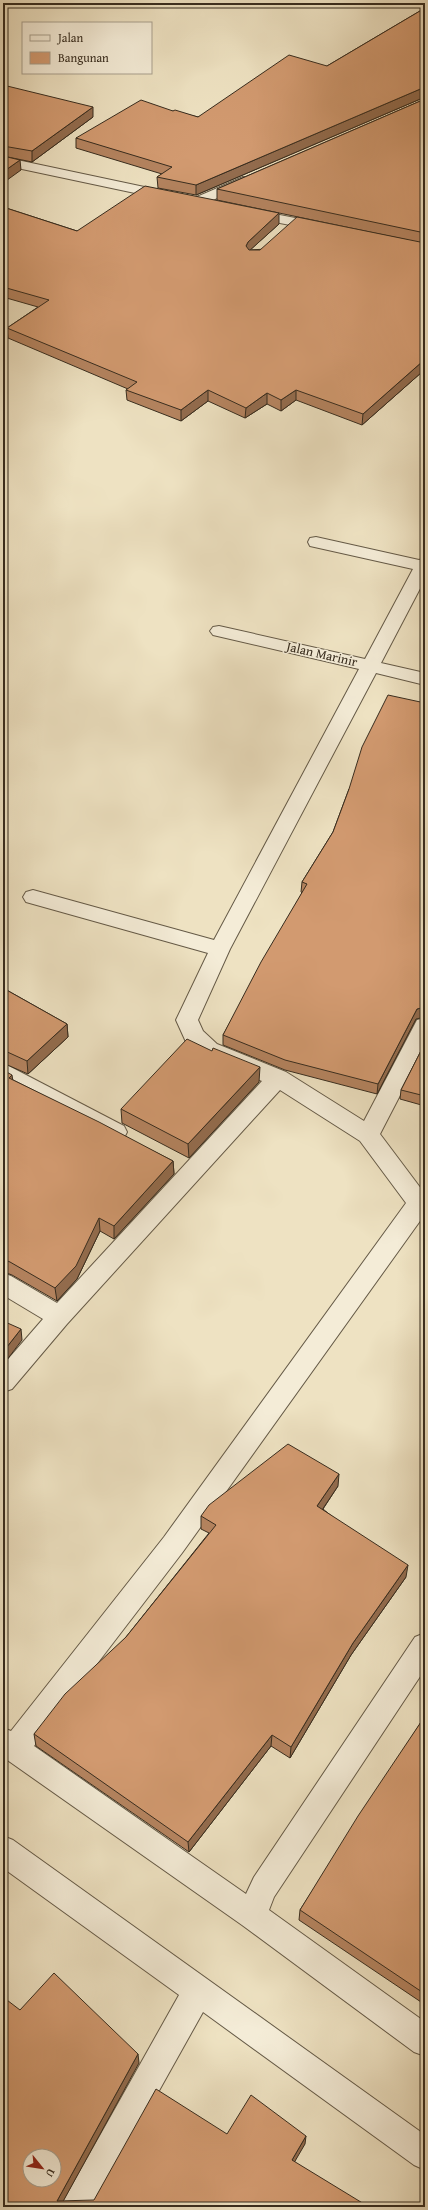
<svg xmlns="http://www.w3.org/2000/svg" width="428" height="2210" font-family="'Gentium Book Plus',serif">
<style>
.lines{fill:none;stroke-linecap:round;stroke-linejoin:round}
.minor-casing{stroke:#655a47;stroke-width:2}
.minor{fill:#f4ecd7;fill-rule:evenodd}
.wall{fill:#b58460;stroke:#372c1e}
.shaded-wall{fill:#936c4e;stroke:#372c1e}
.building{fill:#d29a70;stroke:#372c1e;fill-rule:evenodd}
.labels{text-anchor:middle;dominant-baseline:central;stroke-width:3;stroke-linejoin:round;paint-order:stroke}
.street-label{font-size:13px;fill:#372c1e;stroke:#f4ecd7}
</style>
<rect width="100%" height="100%" fill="#eee2c2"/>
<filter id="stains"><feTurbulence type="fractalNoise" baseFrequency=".005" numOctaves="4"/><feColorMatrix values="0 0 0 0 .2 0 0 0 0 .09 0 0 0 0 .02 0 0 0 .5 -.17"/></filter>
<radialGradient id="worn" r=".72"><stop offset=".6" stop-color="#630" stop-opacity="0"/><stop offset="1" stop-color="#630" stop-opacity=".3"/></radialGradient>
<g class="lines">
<g class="minor-casing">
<g id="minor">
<polygon points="3,157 168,192 175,196 168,200 3,165"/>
<polygon points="243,177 248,178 250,181 248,184 202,205 192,205 190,202 192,199"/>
<polygon points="249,209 321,223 328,227 321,231 244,216 242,213"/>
<polygon points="316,537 419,560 425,558 425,579 381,663 425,673 425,685 376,673 230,949 198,1020 203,1031 217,1044 286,1072 364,1121 417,1020 425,1018 425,1047 380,1134 425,1194 425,1214 182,1553 34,1746 246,1894 254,1877 415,1637 425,1633 425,1669 274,1897 269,1910 425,2022 425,2056 414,2052 242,1925 3,1757 3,1728 11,1731 164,1537 406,1203 360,1141 280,1090 67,1324 12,1389 3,1392 3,1365 43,1319 3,1295 3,1273 11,1276 57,1303 262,1081 201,1056 186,1042 176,1020 208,953 26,902 23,897 26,892 33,890 214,940 359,669 213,635 210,631 213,627 219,626 365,659 413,569 310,546 308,542 310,538"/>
<polygon points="3,1063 124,1126 127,1132 124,1138 116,1141 108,1138 3,1081"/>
<polygon points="3,1836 13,1840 425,2135 425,2170 414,2165 203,2012 94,2207 60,2207 179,1995 3,1868"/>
</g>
</g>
<use href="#minor" class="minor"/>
</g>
<g class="wall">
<polygon points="425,8 425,97 196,195 158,188 157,177 162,174 76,148 76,138 173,111 198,117 327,66"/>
<polygon points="3,85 93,117 32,162 3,156"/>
<polygon points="425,99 425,373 422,372 362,425 296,400 281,411 267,404 245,418 208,401 181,421 127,400 126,390 128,389 8,338 7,328 38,307 3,297 3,207 77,231 279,224 250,250 408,240 217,200 217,189"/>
<polygon points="349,789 416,1019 377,1094 285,1070 223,1045 223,1035 302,893 301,892 302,882 333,832"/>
<polygon points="3,988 67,1024 68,1037 28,1074 3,1063"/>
<polygon points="425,1043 425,1106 400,1099 401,1090"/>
<polygon points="3,1070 13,1080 173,1161 174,1174 114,1239 100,1231 77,1279 57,1301 12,1275 4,1272 3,1272"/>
<polygon points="259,1082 189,1158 122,1123 121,1109"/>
<polygon points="338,1486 323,1509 406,1577 351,1655 290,1758 271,1746 189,1852 36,1746 34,1734 126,1637 209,1533 201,1529 201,1516"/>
<polygon points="425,1716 425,2006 424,2004 299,1920 300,1910"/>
</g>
<g class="shaded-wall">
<polygon points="425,87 425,97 196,195 196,185"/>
<polygon points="93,107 93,117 32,162 32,151"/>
<polygon points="20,160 21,170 3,183 3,172"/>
<polygon points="425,188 425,197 421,192"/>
<polygon points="279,213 279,224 248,252 246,246 248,242"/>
<polygon points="423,361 422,372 362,425 363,414"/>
<polygon points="208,390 208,401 181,421 181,410"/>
<polygon points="296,390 296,400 281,411 281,400"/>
<polygon points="267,393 267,404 245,418 246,408"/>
<polygon points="425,1007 425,1017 416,1019 377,1094 378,1084 417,1009"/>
<polygon points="67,1024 68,1037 28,1074 27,1061"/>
<polygon points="260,1067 259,1082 189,1158 188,1144"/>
<polygon points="12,1075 14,1088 9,1078"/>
<polygon points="173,1161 174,1174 114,1239 114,1226"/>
<polygon points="99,1218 100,1231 77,1279 57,1301 55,1288"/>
<polygon points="21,1329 22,1340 3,1365 3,1352"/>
<polygon points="339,1474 338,1486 316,1519 317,1506"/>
<polygon points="408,1565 406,1577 351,1655 290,1758 291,1747 353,1643"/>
<polygon points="272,1735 271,1746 189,1852 188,1842"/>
<polygon points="138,2054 139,2063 60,2207 57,2201"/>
<polygon points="306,2136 305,2144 291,2168 292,2160"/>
</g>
<g class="building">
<polygon points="425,8 425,87 196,185 157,177 172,167 76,138 141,100 173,111 175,110 198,117 289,55 327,66"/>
<polygon points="3,85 93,107 32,151 3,146"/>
<polygon points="425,99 425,188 421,192 425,193 425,233 217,189"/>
<polygon points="3,156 20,160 3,172"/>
<polygon points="145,186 279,213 248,242 246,246 249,250 260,250 297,217 425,243 425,362 423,361 363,414 296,390 281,400 267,393 246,408 208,390 181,410 126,390 137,382 7,328 49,300 3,287 3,207 77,231"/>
<polygon points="388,695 425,703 425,1007 417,1009 378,1084 285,1060 223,1035 261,962 307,884 302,882 333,832 349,789 362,747"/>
<polygon points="3,988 67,1024 27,1061 3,1050"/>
<polygon points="187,1039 212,1051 213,1048 260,1067 188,1144 121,1109"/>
<polygon points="425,1043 425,1096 401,1090"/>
<polygon points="3,1070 12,1075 9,1078 99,1122 173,1161 114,1226 99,1218 76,1266 55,1288 10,1262 3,1259"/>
<polygon points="3,1321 21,1329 3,1352"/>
<polygon points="288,1444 339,1474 317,1506 408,1565 353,1643 291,1747 272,1735 188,1842 34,1734 65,1694 126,1637 216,1525 201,1516 209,1505"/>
<polygon points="425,1716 425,1994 300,1910 358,1816"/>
<path d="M54,1973L138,2054L57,2201L94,2200L156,2089L227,2134L251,2095L306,2136L292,2160L369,2207H3V1997L20,2010ZM30,2156H54V2180H30Z"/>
</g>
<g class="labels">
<g class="street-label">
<text transform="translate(322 654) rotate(13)">Jalan Marinir</text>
</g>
</g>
<rect width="428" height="2210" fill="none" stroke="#eee2c2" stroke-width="16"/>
<rect x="4" y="4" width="420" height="2202" fill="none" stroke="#372c1e" stroke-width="2"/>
<rect x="8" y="8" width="412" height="2194" fill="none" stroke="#372c1e"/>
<rect x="22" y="22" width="130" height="52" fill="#f4ecd7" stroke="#a89f8d"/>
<rect x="30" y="35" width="20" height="6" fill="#f4ecd7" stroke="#a89f8d"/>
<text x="58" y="42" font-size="12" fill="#372c1e">Jalan</text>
<rect x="30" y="52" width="20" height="12" fill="#d29a70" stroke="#a89f8d"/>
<text x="58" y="62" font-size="12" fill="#372c1e">Bangunan</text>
<g transform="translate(42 2168) rotate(120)"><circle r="19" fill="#f4ecd7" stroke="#a89f8d"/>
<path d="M0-3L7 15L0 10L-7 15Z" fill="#8f2418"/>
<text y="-6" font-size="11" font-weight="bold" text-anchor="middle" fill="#372c1e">U</text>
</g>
<rect width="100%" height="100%" filter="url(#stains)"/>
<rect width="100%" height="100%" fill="url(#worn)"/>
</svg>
